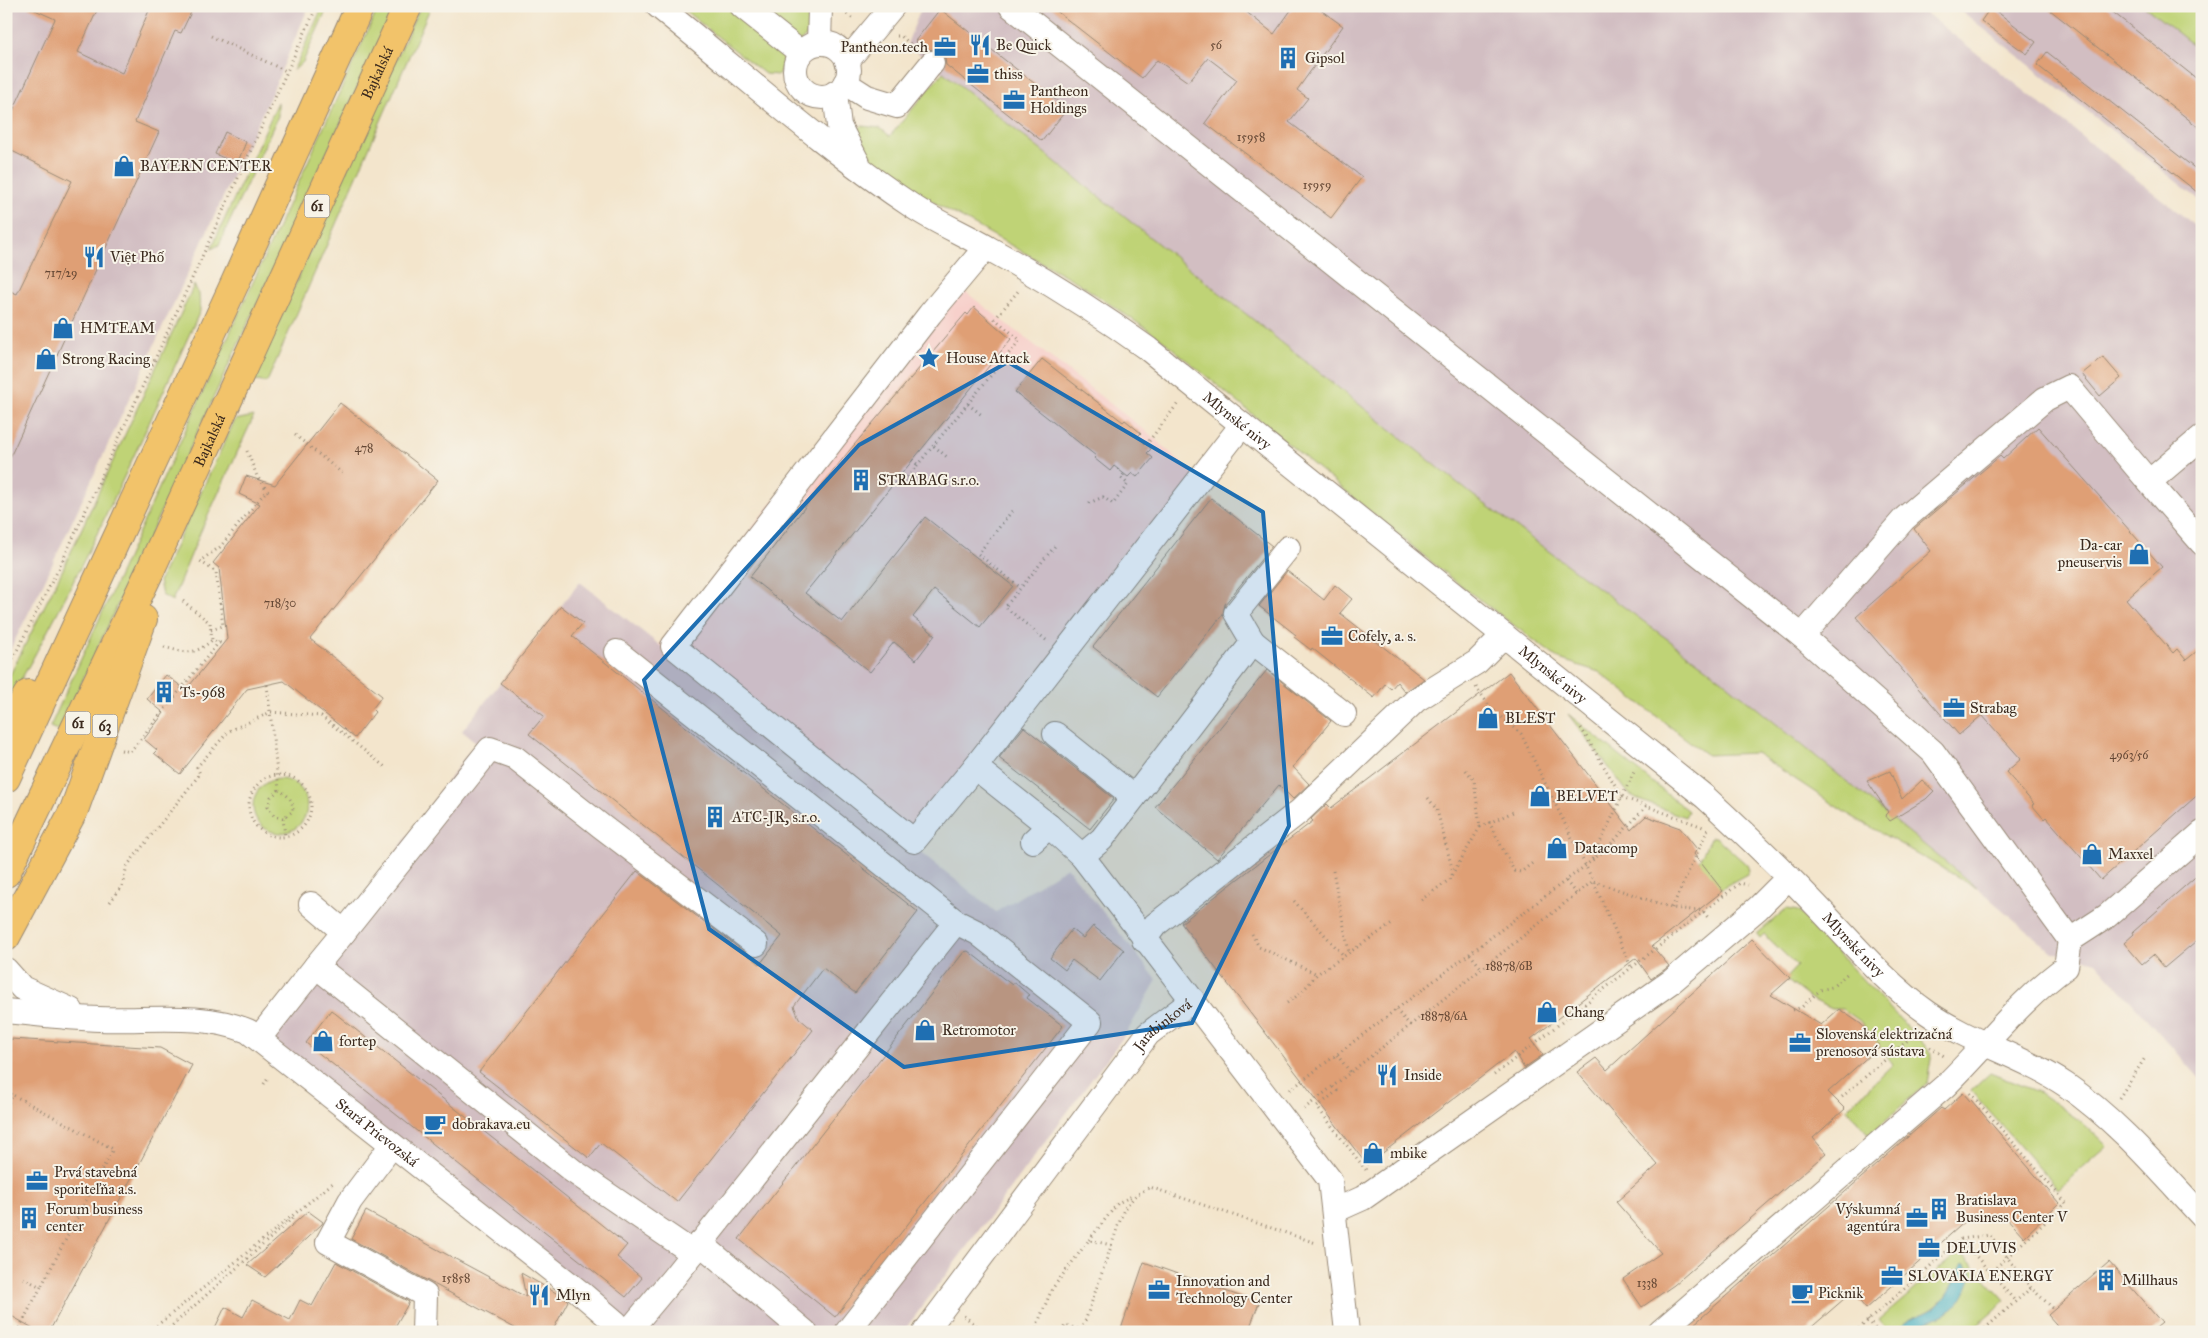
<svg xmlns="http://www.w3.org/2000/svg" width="2208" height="1338" font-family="'IM FELL Great Primer',serif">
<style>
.built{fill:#f7d0cb}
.industrial{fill:#d2bec2}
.green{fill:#bfd376;stroke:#7d7e4a}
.water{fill:#43afc1;stroke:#3f6c70}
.building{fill:#df9f75}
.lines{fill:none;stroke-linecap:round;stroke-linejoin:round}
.minor-casing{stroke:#978875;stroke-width:26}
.major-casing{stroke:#978875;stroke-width:30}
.path{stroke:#978875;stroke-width:3;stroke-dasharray:1 4;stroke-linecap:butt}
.minor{stroke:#fff;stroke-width:24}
.major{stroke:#f2c36a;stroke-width:28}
.marked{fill:#1f6fb2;fill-opacity:0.2;stroke:#1f6fb2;stroke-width:4;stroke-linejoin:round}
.labels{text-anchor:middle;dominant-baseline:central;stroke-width:4;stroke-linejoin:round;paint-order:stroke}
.number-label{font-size:12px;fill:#644734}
.shield{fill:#f7f3e8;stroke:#73665b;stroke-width:1}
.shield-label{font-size:14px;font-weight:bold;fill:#3b2a1e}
.poi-label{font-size:15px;fill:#3b2a1e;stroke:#f7f3e8;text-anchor:start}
.street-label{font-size:15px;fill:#3b2a1e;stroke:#f7f3e8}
</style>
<rect width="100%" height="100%" fill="#f7f3e8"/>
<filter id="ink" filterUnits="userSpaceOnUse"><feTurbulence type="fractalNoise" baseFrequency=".02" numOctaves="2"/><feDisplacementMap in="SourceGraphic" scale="10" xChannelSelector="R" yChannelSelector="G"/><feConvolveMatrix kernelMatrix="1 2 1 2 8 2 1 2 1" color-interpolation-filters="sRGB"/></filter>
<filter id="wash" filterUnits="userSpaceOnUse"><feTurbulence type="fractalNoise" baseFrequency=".0096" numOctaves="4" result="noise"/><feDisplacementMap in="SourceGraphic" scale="20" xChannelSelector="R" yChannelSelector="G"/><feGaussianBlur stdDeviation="1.12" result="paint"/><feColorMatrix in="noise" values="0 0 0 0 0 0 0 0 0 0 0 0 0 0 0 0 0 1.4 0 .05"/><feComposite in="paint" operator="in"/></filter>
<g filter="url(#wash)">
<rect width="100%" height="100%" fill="#f3e5cc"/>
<polygon class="built" points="950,280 1147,432 1208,486 916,849 659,645"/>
<g class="industrial">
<polygon points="6,6 309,6 272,92 44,582 6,658"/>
<polygon points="922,6 1917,6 2202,231 2202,1081 2096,962 2068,954 2053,953 1977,888 1720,678 1474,496 907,44"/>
<polygon points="1955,6 2144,6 2202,52 2202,202"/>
<polygon points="580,582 996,912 1067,867 1157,980 1127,1032 903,1332 614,1332 251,1044 327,947 476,742 462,731"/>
</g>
<g class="green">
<polygon points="323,6 328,6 303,62 293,71"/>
<polygon points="379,6 395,6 59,731 50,727"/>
<polygon points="422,6 431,6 267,382 252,381 416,15"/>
<polygon points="679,6 802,6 811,14 808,34 789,52 778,75 765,74"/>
<polygon points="2144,6 2194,6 2202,13 2202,52"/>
<polygon points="943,72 1474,496 1720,678 1977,888 1846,813 1756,753 1707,755 1599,672 1559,659 1452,579 1160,338 1077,282 899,183 863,153 856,130 862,126 880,128 890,136"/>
<polygon points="278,102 278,116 219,245 211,249"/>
<path d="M194,285L199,294L200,311C139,445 80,579 6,706V683L64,567Z"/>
<polygon points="254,416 200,533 172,601 162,595 159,581 235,420"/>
<polygon points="1568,714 1688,811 1685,817 1644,802 1629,794"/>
<circle cx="280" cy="806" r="27"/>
<polygon points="1711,837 1716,837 1747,865 1749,870 1747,874 1695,903 1679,900"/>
<polygon points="1786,909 1798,911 1932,1053 1927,1083 1869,1135 1847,1109 1893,1064 1860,1021 1843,1009 1832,1009 1811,999 1785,979 1797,966 1764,934 1760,938 1757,934"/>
<polygon points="1990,1073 2040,1093 2083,1123 2107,1146 2058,1189 1971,1091"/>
<path d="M1960,1251L2005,1301L1970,1332H1908L1913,1327C1950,1311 1959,1315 1972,1273L1964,1263C1956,1277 1948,1297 1935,1307C1920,1318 1911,1314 1895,1332H1889L1879,1320Z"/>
</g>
<path class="water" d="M1963,1263L1973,1273C1959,1315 1950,1311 1913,1327L1908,1332H1895C1911,1314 1921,1318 1936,1307C1948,1297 1956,1276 1963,1263Z"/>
<g id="blocks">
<g class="building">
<polygon points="26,6 99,6 78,52 122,73 151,6 194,6 181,33 175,31 135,122 159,132 6,466 6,289 17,294 72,181 6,148 6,126 55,19"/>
<polygon points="1050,6 1239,6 1274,34 1294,6 1315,6 1343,26 1297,90 1308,98 1289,122 1362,177 1331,218 1205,123 1237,80 1208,58 1188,82 1157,60 1142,78"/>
<polygon points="2045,6 2105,6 2153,44 2202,83 2202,130"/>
<polygon points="1991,7 2036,42 2027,54 1981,21"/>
<polygon points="940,9 1067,109 1042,141 946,65 945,58 940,52 934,49 927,50 915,41"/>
<polygon points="2047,52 2202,174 2202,196 2037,65"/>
<polygon points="225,132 246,142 237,164 215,154"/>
<polygon points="974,307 1011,339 805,593 842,622 925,517 1013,586 980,627 934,590 913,617 935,635 916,660 894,642 870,672 750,577 849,451 966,313 968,315"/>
<polygon points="2103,357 2121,378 2100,396 2082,374"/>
<polygon points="1042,359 1123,422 1125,420 1141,433 1137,437 1151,449 1147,453 1153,458 1137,477 1132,473 1128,477 1114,466 1110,471 1094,458 1096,456 1015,392"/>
<polygon points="340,403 438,480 310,639 382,696 372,709 375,712 355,738 284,681 247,689 180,774 154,753 157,750 144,739 164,713 147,699 166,675 186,690 227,639 219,568 213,563 260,504 239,494 246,476 275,485"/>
<polygon points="2038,427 2162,567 2126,599 2173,653 2177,649 2186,660 2202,647 2202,791 2101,880 2046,817 2044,819 2032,805 2034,804 2006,772 2021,759 1982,715 1959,735 1856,617 1931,551 1914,529 2000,456 2003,459"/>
<polygon points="1211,498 1272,546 1225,604 1223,614 1157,697 1093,647"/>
<polygon points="1287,571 1324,600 1335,585 1352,599 1340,613 1424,679 1405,692 1397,682 1391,689 1385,684 1374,698 1312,648 1311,650 1294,637 1296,635 1259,606"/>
<polygon points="561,606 583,623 572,636 918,912 855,993 823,968 794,1006 799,1018 813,1030 677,1202 601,1143 589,1158 479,1072 637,871 760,964 782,936 529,734 544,716 500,683"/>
<polygon points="1267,670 1331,721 1293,767 1309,784 1293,799 1279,785 1217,859 1155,807"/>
<polygon points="1509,672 1631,830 1646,816 1680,828 1697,849 1694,854 1723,891 1652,946 1669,966 1664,970 1651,979 1636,958 1531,1039 1543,1055 1524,1068 1514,1052 1367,1165 1181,923 1313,821 1311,819 1327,804 1331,808"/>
<polygon points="1024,727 1114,799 1090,829 999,758"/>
<polygon points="1890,771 1902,799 1922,780 1934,791 1926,799 1890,821 1885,815 1888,812 1867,781"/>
<polygon points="2202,871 2202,936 2164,968 2153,955 2142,964 2124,943 2134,934 2133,932"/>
<polygon points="1093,926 1124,950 1100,981 1072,960 1065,970 1050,958 1072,929 1083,938"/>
<polygon points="1752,939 1790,978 1771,995 1821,1025 1839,1009 1861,1024 1880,1046 1828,1092 1845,1109 1813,1138 1826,1153 1674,1285 1642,1307 1623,1279 1661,1253 1616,1202 1658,1165 1577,1072 1596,1058 1607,1070"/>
<polygon points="968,951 1012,985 1014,982 1029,995 1027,998 1063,1026 835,1317 739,1239 964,952"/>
<polygon points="331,1010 627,1245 617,1257 642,1278 626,1297 306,1043"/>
<polygon points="11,1039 160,1048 192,1065 49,1332 40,1332 6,1313 6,1048"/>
<polygon points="1963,1093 1970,1101 1971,1100 2059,1203 2024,1237 2004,1215 1968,1219 1866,1309 1852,1292 1806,1332 1685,1332 1941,1108 1944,1110"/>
<polygon points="308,1211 323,1222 322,1224 265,1277 247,1265"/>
<polygon points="366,1211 526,1297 521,1273 565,1298 568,1301 552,1332 522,1332 351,1239"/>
<polygon points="336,1262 409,1302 392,1332 213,1332 225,1307 243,1317 252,1300 290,1320 300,1300 312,1306"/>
<polygon points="1144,1262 1259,1303 1248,1332 1120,1332"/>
<polygon points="2109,1262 2162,1323 2151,1332 2063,1332 2048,1315"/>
</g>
</g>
</g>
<g filter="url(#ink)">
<use href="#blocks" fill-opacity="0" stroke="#978875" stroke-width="1"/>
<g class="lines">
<g class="minor-casing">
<g id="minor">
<path id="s1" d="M658,6C743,74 824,148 915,208C938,223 964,234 988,248C1044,279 1097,312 1148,349L1705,797C1742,831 1779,866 1814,903C1850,940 1885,983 1928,1013C1971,1043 2023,1056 2066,1085C2118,1121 2159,1170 2202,1216"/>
<polyline points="742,6 801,53"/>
<polyline points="818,6 820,8 819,43"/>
<polyline points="1011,6 1802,636"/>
<circle cx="822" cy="70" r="27"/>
<polyline points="847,61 893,6"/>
<polyline points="845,83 867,97 897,106 932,63"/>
<polyline points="835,93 839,126 858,163"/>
<polyline points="986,247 930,314 673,646 914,841 975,767 1242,425"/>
<polyline points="2149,482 2202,543"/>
<polyline points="1253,642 1344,714"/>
<polyline points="617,652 956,922 978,933 1090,1022 847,1332"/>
<polyline points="1055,734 1134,797"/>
<polyline points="975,767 1049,826 1082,856 1330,1180 1347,1332"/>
<polyline points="1033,841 1049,826"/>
<polyline points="1082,856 1102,839 1253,642 1236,613 1288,548"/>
<polyline points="311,904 344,932 316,966"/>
<polyline points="344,932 490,749 515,758 601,826 756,944"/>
<polyline points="1144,940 1155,925 1300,811 1416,700 1477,662 1504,635"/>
<polyline points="2070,940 2107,916 2202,833"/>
<polyline points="6,970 22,988 71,1010"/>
<path id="s2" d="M6,1011C37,1014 68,1018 99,1019C147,1021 202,1012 248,1031L582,1294L616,1323V1332"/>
<polyline points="259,1038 316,966 573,1171 693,1253"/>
<polyline points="392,1145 350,1201 328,1242 425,1295 424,1332"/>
<polyline points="1334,1211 1363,1198 1672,981 1758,908 1789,877"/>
<polyline points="700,1243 805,1332"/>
<polyline points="628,1332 674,1277 956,922"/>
<path id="s3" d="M925,1332L1148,1034L1193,1000"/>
<path d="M1660,1332L1945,1086C1986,1046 2020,1000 2066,967L2070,940L1933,752L1802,636L1904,519L2045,399L2069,387L2149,482L2202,437"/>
</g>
</g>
<g class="major-casing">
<g id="major">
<polyline points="6,731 28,694"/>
<polyline points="6,778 234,285 360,6"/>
<path id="s4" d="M6,873L149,573L408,6"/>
<polyline points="6,937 74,810 143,619"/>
</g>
</g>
<g class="path">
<polyline points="843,11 854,20"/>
<polyline points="211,36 286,71"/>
<polyline points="897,36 901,36 916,49"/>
<polyline points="968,404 983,416"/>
<polyline points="295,435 342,473"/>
<polyline points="1146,445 1179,402"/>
<polyline points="934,446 948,458"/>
<polyline points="247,451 257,476 269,493"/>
<polyline points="912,460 918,465"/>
<polyline points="901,485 1020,340 995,319 1019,290"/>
<polyline points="1089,503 1103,497 1113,504 1128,484 1121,478 1124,474"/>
<polyline points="1012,511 978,554 1021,588"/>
<polyline points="183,601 210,623 212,640 223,644"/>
<polyline points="211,630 223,626 216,572 200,561 220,547 267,490"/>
<polyline points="1046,640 1005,607 1055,546"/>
<path d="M164,647C186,653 194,656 212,640"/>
<polyline points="6,672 62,562 317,6"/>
<path d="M267,685L279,790C289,796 293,800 293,811L283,818L285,837"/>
<polyline points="1476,687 1491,708 1521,734 1593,881 1672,908 1703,911 1709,919"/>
<polyline points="1581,728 1622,797 1703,827"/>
<polyline points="121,750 130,752 219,642"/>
<circle cx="280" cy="806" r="31"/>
<polyline points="279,790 271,797 268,806 274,816 283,818"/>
<polyline points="1428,798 1437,810 1453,872"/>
<polyline points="1489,822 1514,871 1521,872 1535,861"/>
<polyline points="1480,827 1513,812"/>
<polyline points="1592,859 1635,770"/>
<polyline points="1333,871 1349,952"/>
<polyline points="1566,881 1576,894"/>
<polyline points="1421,900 1449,880 1480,827 1474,780 1465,769"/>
<polyline points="1294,901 1344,956"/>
<polyline points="110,902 122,886 127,866 200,774 197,767 229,731 271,712 321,716 385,767"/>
<polyline points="1672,908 1708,829"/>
<polyline points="1252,934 1259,947 1317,974"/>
<polyline points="1470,954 1482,969"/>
<polyline points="1287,1003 1301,993 1317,974 1392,924"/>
<polyline points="1396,1010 1411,1026"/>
<polyline points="1793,1010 1802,1007 1820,990 1832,987 1848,973"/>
<polyline points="1930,1047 1944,1056"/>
<polyline points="1337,1055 1351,1073"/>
<polyline points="1494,1075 1740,883 1748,885"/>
<polyline points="264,1084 269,1076"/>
<polyline points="1333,1087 1337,1091 1317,1107 1366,1170"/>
<polyline points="1290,1090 1585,866 1606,849 1647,806"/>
<polyline points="6,1092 13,1095"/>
<polyline points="1970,1093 2066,1203 1990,1273"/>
<polyline points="1842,1097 1916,1033"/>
<polyline points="2119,1098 2145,1058"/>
<polyline points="6,1107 13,1095 113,1149 41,1287"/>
<polyline points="1304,1109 1593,881 1632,969"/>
<polyline points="1961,1239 1990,1235 2031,1288"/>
<polyline points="1089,1240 1118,1203 1134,1195"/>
<polyline points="964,1316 985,1332"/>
<polyline points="1868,1320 1878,1332"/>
<polyline points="17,1332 41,1287 21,1277"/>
<polyline points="149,1332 334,1182"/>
<polyline points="165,1332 295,1216"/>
<polyline points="1034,1332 1052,1289 1089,1240 1111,1245"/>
<polyline points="1062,1332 1065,1325 1082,1330 1124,1209 1136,1195 1150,1187 1316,1243"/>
<polyline points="1855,1332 1961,1239 2015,1301"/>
<polyline points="1981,1332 2031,1288 2054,1309"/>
</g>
<use href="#minor" class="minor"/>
<use href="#major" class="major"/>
</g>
</g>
<path class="marked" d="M1008,362L1263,512L1289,826L1192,1023L904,1067L709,929L644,680L859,445Z"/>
<defs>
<g id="restaurant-bare" transform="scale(1.725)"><path d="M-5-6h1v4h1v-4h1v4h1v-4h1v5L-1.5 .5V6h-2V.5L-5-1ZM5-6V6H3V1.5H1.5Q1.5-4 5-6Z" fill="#1f6fb2" stroke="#f7f3e8" stroke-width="2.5" paint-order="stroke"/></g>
<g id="office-bare" transform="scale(1.725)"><path d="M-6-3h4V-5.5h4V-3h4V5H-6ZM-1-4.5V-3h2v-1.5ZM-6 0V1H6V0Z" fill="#1f6fb2" stroke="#f7f3e8" stroke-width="2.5" paint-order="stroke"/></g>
<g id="building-bare" transform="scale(1.725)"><path d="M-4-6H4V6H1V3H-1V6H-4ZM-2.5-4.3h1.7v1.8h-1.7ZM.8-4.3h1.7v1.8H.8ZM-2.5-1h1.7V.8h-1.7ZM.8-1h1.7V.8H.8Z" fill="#1f6fb2" stroke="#f7f3e8" stroke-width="2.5" paint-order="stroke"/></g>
<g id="shop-bare" transform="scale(1.725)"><path d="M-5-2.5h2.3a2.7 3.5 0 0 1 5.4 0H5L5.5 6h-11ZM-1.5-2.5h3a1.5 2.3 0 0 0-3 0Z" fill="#1f6fb2" stroke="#f7f3e8" stroke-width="2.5" paint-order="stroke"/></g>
<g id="sight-bare" transform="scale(1.725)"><path d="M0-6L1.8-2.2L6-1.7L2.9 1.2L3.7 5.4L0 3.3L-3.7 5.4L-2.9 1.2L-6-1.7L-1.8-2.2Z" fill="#1f6fb2" stroke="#f7f3e8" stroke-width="2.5" paint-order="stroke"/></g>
<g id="cafe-bare" transform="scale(1.725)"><path d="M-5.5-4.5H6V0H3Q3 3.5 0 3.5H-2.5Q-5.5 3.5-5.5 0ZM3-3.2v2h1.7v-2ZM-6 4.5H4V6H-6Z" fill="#1f6fb2" stroke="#f7f3e8" stroke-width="2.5" paint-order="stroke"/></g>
</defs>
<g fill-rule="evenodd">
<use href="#restaurant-bare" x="980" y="45"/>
<use href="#office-bare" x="945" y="47"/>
<use href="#building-bare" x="1288" y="58"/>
<use href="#office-bare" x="978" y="74"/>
<use href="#office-bare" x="1014" y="100"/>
<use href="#shop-bare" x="124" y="166"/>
<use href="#restaurant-bare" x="94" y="257"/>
<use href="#shop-bare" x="63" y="328"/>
<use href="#sight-bare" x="929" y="358"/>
<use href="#shop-bare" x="46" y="359"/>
<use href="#building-bare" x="861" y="480"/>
<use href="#shop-bare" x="2139" y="554"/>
<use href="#office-bare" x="1332" y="636"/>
<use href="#building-bare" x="164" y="692"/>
<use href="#office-bare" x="1954" y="708"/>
<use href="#shop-bare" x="1488" y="718"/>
<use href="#shop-bare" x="1540" y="796"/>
<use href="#building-bare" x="715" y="817"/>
<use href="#shop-bare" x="1557" y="848"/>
<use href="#shop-bare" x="2092" y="854"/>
<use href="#shop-bare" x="1547" y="1012"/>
<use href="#shop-bare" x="925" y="1030"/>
<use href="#shop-bare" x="323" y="1041"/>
<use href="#office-bare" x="1800" y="1043"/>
<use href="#restaurant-bare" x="1387" y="1075"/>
<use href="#cafe-bare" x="435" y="1124"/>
<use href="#shop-bare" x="1373" y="1153"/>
<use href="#office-bare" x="37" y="1181"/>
<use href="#building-bare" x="1939" y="1209"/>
<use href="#building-bare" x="29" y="1218"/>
<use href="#office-bare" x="1917" y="1218"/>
<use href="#office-bare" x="1929" y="1248"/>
<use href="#office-bare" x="1892" y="1276"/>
<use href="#building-bare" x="2106" y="1280"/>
<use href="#office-bare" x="1159" y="1290"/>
<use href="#cafe-bare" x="1802" y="1293"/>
<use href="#restaurant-bare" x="539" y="1295"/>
</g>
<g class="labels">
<g class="number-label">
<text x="1216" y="45">56</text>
<text x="1251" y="137">15958</text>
<text x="1317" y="185">15959</text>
<text x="61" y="273">717/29</text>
<text x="364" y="448">478</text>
<text x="280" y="603">718/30</text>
<text x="2129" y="755">4963/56</text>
<text x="1509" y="966">18878/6B</text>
<text x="1444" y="1016">18878/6A</text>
<text x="456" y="1278">15858</text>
<text x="1647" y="1283">1338</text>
</g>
<g class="shield">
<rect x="304.5" y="194.5" width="25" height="23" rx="4"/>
<rect x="65.5" y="711.5" width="25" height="23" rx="4"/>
<rect x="92.5" y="714.5" width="25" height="23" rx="4"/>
</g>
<g class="shield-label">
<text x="317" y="206">61</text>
<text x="78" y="723">61</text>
<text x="105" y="726">63</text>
</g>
<g class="poi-label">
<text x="996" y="45">Be Quick</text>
<text x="928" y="47" text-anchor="end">Pantheon.tech</text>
<text x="1305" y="58">Gipsol</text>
<text x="994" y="74">thiss</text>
<text x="1030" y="91">Pantheon<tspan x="1030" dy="17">Holdings</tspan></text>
<text x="140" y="166">BAYERN CENTER</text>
<text x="110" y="257">Việt Phố</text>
<text x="80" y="328">HMTEAM</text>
<text x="946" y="358">House Attack</text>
<text x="62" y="359">Strong Racing</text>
<text x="878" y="480">STRABAG s.r.o.</text>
<text x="2122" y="545" text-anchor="end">Da-car<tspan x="2122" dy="17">pneuservis</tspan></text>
<text x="1348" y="636">Cofely, a. s.</text>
<text x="180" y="692">Ts-968</text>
<text x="1970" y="708">Strabag</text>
<text x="1505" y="718">BLEST</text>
<text x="1556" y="796">BELVET</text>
<text x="732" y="817">ATC-JR, s.r.o.</text>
<text x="1574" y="848">Datacomp</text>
<text x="2108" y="854">Maxxel</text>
<text x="1564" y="1012">Chang</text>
<text x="942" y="1030">Retromotor</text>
<text x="1816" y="1034">Slovenská elektrizačná<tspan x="1816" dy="17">prenosová sústava</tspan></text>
<text x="339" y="1041">fortep</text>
<text x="1404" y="1075">Inside</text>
<text x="452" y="1124">dobrakava.eu</text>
<text x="1390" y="1153">mbike</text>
<text x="54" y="1172">Prvá stavebná<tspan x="54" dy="17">sporiteľňa a.s.</tspan></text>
<text x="1956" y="1200">Bratislava<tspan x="1956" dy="17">Business Center V</tspan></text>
<text x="46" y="1209">Forum business<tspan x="46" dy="17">center</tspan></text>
<text x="1900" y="1209" text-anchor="end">Výskumná<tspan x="1900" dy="17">agentúra</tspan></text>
<text x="1946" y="1248">DELUVIS</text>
<text x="1908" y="1276">SLOVAKIA ENERGY</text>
<text x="2122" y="1280">Millhaus</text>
<text x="1176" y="1281">Innovation and<tspan x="1176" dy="17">Technology Center</tspan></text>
<text x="1818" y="1293">Picknik</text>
<text x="556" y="1295">Mlyn</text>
</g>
<g class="street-label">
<text stroke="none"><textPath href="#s4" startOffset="882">Bajkalská</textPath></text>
<text stroke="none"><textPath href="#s1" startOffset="714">Mlynské nivy</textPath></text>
<text stroke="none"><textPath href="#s4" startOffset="478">Bajkalská</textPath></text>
<text stroke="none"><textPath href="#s1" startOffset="1119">Mlynské nivy</textPath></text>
<text stroke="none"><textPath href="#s1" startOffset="1524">Mlynské nivy</textPath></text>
<text stroke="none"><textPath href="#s3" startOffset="389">Jarabinková</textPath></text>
<text stroke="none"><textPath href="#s2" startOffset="408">Stará Prievozská</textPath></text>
</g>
</g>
<rect width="2208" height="1338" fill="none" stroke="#f7f3e8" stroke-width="25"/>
</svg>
